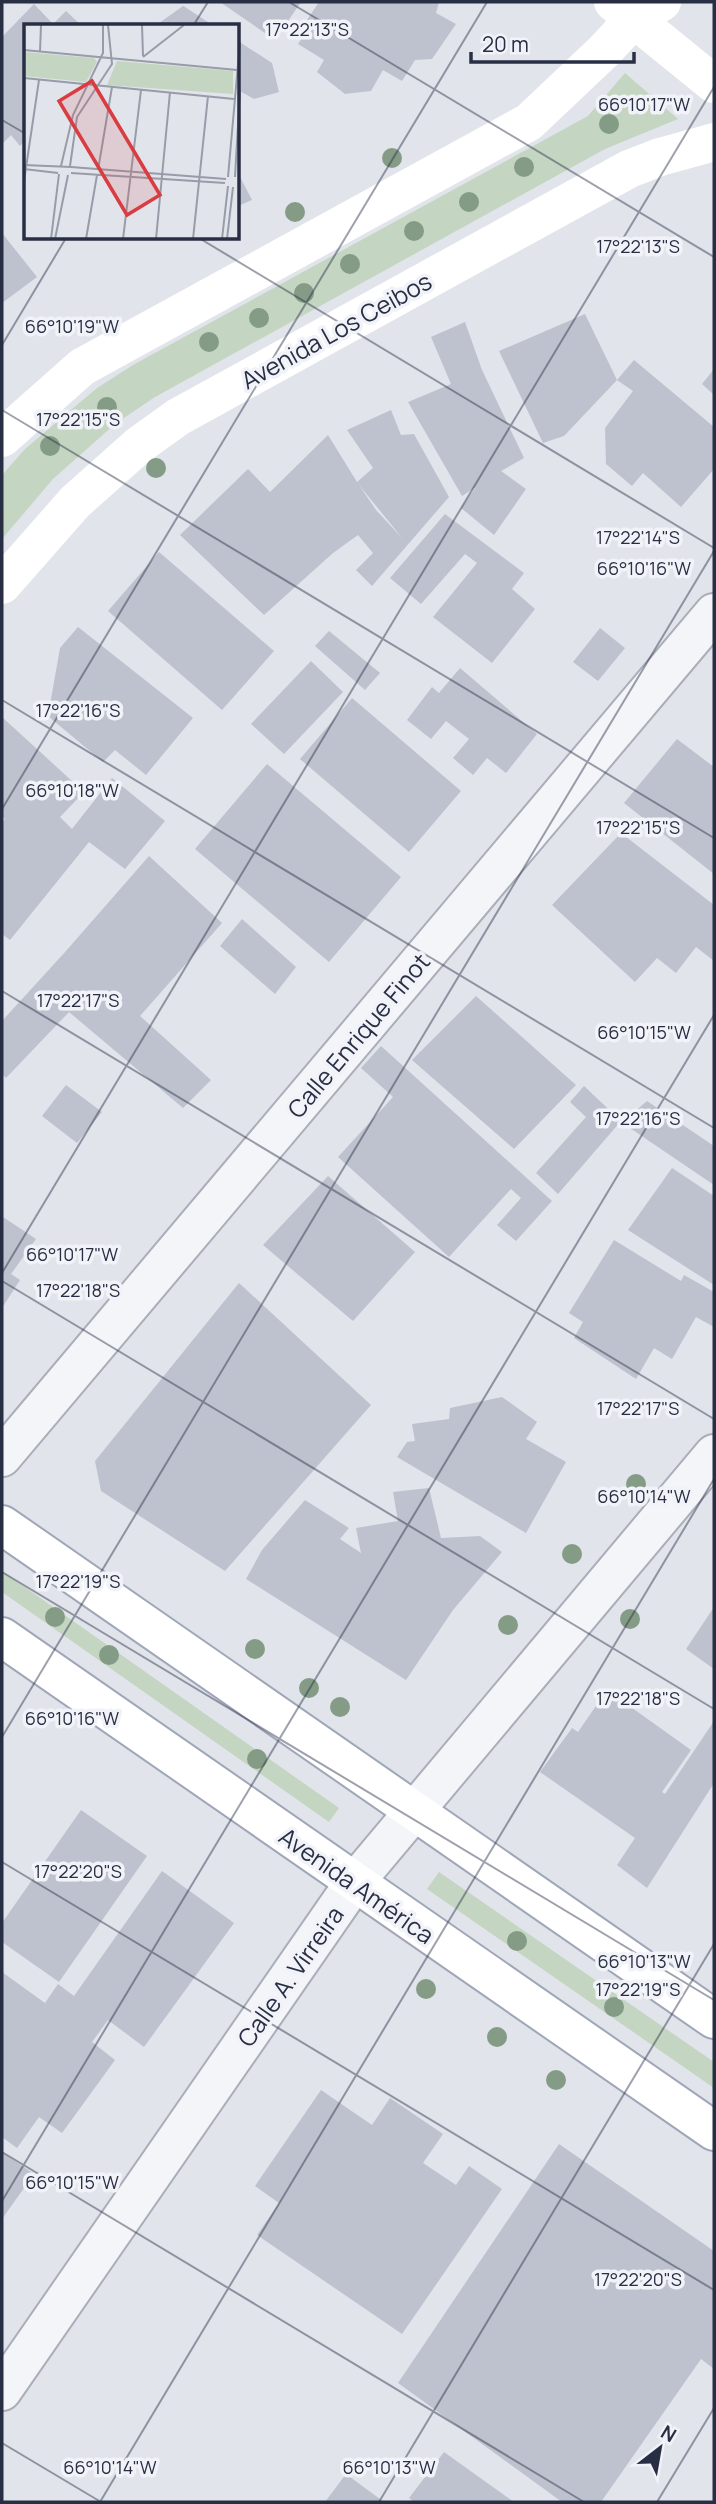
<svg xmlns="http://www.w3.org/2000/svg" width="716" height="2504" font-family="Manrope,sans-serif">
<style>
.grass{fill:#c4d5c2}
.building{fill:#bec2ce;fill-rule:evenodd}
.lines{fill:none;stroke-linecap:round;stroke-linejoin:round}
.street-casing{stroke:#aaaeb9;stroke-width:42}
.primary-casing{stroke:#9fa6b8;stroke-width:42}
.street{stroke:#f4f5f9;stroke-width:38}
.secondary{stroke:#fff;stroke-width:38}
.primary{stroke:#fff;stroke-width:38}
.tree{fill:#849c86}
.ticks{fill:none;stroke:#282f44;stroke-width:2;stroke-opacity:0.45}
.labels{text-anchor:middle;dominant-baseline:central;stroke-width:7;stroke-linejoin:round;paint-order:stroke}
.street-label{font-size:24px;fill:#282f44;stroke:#f1f3f8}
.inset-road{fill:none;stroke:#979ca8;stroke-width:2}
.view{fill:#d93d42;fill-opacity:0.15;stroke:#d93d42;stroke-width:3.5}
.inset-edge{fill:none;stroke:#282f44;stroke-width:3.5}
.ticks-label{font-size:18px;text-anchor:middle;fill:#282f44;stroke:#f1f3f8;stroke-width:7;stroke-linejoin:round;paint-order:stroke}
</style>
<rect width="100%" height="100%" fill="#e1e4eb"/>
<g class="grass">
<polygon points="625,73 678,119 605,149 155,397 115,424 53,479 2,539 2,475 25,449 97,388 133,365 588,116"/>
<polygon points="2,1571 339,1808 329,1822 2,1592"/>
<polygon points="439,1872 714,2062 714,2088 427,1889"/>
</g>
<g class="building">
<polygon points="220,2 301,2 275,40"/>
<polygon points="319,2 439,2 436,13 456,24 432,59 415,60 402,81 383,70 371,91 345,94 317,72 324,60 298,44 312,23 307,20"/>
<polygon points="34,4 53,24 66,11 82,26 26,26 26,140 20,146 11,135 2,144 2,37"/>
<polygon points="183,6 185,7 214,26 155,26"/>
<polygon points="238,41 272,63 279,92 254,99 238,90"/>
<polygon points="238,173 252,200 238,206"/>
<polygon points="2,233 37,277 2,303"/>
<polygon points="585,314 617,380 564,436 543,443 499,351"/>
<polygon points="465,322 482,370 524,458 501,471 526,489 494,535 461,508 476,487 462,496 408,402 451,384 431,337"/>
<polygon points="634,360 714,427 714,469 681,507 643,473 632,486 606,464 605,428 633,391 617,380"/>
<polygon points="714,369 714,395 702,384"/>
<path d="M391,410L401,435L414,434L449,497L372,586L356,570L373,553L358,535L333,553L264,615L180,535L248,469L270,492L328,435L357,482L373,468L347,430ZM359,485L403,539L376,510Z"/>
<polygon points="445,514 524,573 512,589 535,609 492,663 433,617 477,563 465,554 421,604 390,578"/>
<polygon points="159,552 274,651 222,710 108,611"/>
<polygon points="78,627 193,718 146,775 115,750 103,762 48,716 60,648"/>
<polygon points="600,628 625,648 598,681 573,662"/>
<polygon points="329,631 380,673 365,690 315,646"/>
<polygon points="311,661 343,692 284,754 251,724"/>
<polygon points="460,668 537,734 506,773 487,758 473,775 453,758 469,739 446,721 431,739 407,720 432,687 439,693"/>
<polygon points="352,698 461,791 409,852 300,759"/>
<polygon points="2,717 84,792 60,817 72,829 112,778 165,821 125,869 89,842 10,940 2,934 2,823 5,819 2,816"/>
<polygon points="677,739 714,767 714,874 624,803"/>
<polygon points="267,764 401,877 329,962 195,849"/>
<polygon points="621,833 714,905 714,961 696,947 676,973 657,958 635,982 552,905"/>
<polygon points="149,856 222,923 140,1016 211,1080 183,1108 69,1012 6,1078 2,1074 2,1021 66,951"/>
<polygon points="242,919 296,967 275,994 220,946"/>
<polygon points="476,996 576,1085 514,1149 412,1060"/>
<polygon points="381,1046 552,1201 516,1241 497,1225 521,1198 511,1189 449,1257 338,1157 393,1097 361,1068"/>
<polygon points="66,1085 102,1112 77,1143 42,1116"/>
<polygon points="584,1086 621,1121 558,1194 536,1173 586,1117 570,1102"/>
<polygon points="647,1101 714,1146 714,1185 627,1126 632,1114"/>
<polygon points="672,1168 714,1196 714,1285 628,1230"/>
<polygon points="328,1176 415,1252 353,1321 263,1245"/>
<polygon points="3,1217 36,1239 11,1274 20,1280 2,1308"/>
<polygon points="614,1240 681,1281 684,1275 714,1292 714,1327 696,1317 672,1359 654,1348 636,1379 574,1338 583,1322 569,1313"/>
<polygon points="239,1283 371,1405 225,1571 101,1491 95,1461"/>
<polygon points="502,1397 537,1422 526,1439 566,1462 526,1533 397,1457 407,1442 415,1441 412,1424 449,1419 450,1408"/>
<polygon points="429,1488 441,1538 480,1536 502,1552 453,1610 406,1680 246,1579 262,1550 305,1500 349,1528 340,1539 361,1553 356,1528 398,1521 393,1492"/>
<polygon points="714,1607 714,1669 686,1649"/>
<polygon points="607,1690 691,1750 662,1792 665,1794 714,1721 714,1783 647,1888 617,1865 635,1838 540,1772 572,1728 578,1732"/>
<polygon points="81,1810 147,1856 59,1982 2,1942 2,1923"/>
<polygon points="162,1871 234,1923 144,2047 108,2020 92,2042 115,2060 62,2133 39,2117 17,2148 2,2137 2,1972 45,2003 58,1984 74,1996"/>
<polygon points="321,2090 372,2125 390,2098 443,2134 423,2163 456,2185 469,2166 502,2189 402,2334 257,2235 279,2203 255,2186"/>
<polygon points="559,2144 714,2251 714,2369 701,2359 601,2502 562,2502 398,2383"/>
<polygon points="2,2152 34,2174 2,2219"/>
<polygon points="444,2452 514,2502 414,2502 409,2498"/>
<polygon points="346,2474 384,2502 325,2502"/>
</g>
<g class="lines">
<g class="street-casing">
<g id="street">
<polyline points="2,1457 714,613"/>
<polyline points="2,2391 354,1883 714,1454"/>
</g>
</g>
<g class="primary-casing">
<g id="primary">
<polyline points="2,1525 714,2019"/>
<polyline points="2,1637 714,2131"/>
</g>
</g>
<use href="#street" class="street"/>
<g class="secondary">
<polyline points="613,2 714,84"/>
<polyline points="2,438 82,367 529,122 604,51 634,19 662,2"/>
<polyline points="2,585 75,502 139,445 178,417 629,169 660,157 714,142"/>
</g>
<use href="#primary" class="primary"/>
</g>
<g class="tree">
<circle cx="609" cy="124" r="10"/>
<circle cx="392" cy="158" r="10"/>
<circle cx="524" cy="167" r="10"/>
<circle cx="469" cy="202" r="10"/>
<circle cx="295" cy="212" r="10"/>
<circle cx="414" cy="231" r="10"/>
<circle cx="350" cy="264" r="10"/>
<circle cx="304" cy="293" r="10"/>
<circle cx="259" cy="318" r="10"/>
<circle cx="209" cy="342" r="10"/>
<circle cx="107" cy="407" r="10"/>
<circle cx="50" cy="446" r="10"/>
<circle cx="156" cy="468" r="10"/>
<circle cx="636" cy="1484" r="10"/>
<circle cx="572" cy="1554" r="10"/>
<circle cx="55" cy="1617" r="10"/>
<circle cx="630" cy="1619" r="10"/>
<circle cx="508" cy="1625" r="10"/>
<circle cx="255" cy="1649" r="10"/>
<circle cx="109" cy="1655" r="10"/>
<circle cx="309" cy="1688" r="10"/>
<circle cx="340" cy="1707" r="10"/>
<circle cx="257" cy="1759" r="10"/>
<circle cx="517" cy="1941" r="10"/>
<circle cx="426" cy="1989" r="10"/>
<circle cx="614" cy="2007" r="10"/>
<circle cx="497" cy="2037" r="10"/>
<circle cx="556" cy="2080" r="10"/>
</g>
<path class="ticks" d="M289,2L714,257M193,26L208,2M2,120L26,134M199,238L714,548M2,345L66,238M2,410L714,838M2,700L714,1128M2,809L487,2M2,991L714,1419M2,1273L714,87M2,1281L714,1709M2,1572L714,2000M2,1737L714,551M2,1862L714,2290M2,2152L584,2502M2,2201L714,1015M2,2443L101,2502M100,2502L714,1479M379,2502L714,1944M657,2502L714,2408"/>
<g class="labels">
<g class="street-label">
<text transform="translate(336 330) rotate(-29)">Avenida Los Ceibos</text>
<text transform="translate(358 1035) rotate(-50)">Calle Enrique Finot</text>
<text transform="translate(357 1885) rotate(35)">Avenida América</text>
<text transform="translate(290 1976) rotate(-55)">Calle A. Virreira</text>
</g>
</g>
<g transform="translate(24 24)">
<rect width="215" height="215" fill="#e1e4eb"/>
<path d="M0,28L70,34L73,38L62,58L0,52ZM93,37L209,47V70L83,61Z" fill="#c4d5c2"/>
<path class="inset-road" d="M118,1L119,32M0,26L213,46M16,28L17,1M119,33L160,1M0,54L210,75M0,141L47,143M37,142L49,91L79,29V1M46,142L53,93L88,40L84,1M47,143L202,155M0,145L34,149M74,146L88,63M47,149L201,159M204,153L216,18M211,153L216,66M0,157L15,56M27,215L35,150M31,215L44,151M62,215L73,151M99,215L117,66M132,215L146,68M169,215L184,72M198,215L204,162M203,215L209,163"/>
<path class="view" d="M68,57L136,171L103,191L35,77Z"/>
<rect width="215" height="215" class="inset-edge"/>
</g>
<g class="ticks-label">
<text x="307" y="36">17°22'13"S</text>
<text x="644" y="111">66°10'17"W</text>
<text x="638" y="253">17°22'13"S</text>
<text x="72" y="333">66°10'19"W</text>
<text x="78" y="426">17°22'15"S</text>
<text x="638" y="544">17°22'14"S</text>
<text x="644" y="575">66°10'16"W</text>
<text x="78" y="717">17°22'16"S</text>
<text x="72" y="797">66°10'18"W</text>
<text x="638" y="834">17°22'15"S</text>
<text x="78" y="1007">17°22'17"S</text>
<text x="644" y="1039">66°10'15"W</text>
<text x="638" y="1125">17°22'16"S</text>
<text x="72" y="1261">66°10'17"W</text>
<text x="78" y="1297">17°22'18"S</text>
<text x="638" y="1415">17°22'17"S</text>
<text x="644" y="1503">66°10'14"W</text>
<text x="78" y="1588">17°22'19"S</text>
<text x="638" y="1705">17°22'18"S</text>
<text x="72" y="1725">66°10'16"W</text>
<text x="78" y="1878">17°22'20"S</text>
<text x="644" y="1968">66°10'13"W</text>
<text x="638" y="1996">17°22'19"S</text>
<text x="72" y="2189">66°10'15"W</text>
<text x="638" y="2286">17°22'20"S</text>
<text x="110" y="2474">66°10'14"W</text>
<text x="389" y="2474">66°10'13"W</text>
</g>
<rect width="716" height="2504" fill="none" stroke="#282f44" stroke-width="7"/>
<g transform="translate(660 2448) rotate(31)" stroke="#f1f3f8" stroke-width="5" paint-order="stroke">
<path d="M0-5L12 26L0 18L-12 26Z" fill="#282f44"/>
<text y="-10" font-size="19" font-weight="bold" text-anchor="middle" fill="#282f44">N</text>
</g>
<path d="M471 52v10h163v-10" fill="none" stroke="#282f44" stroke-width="3.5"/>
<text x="482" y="52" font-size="21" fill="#282f44" stroke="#f1f3f8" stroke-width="5" paint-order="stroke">20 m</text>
</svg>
